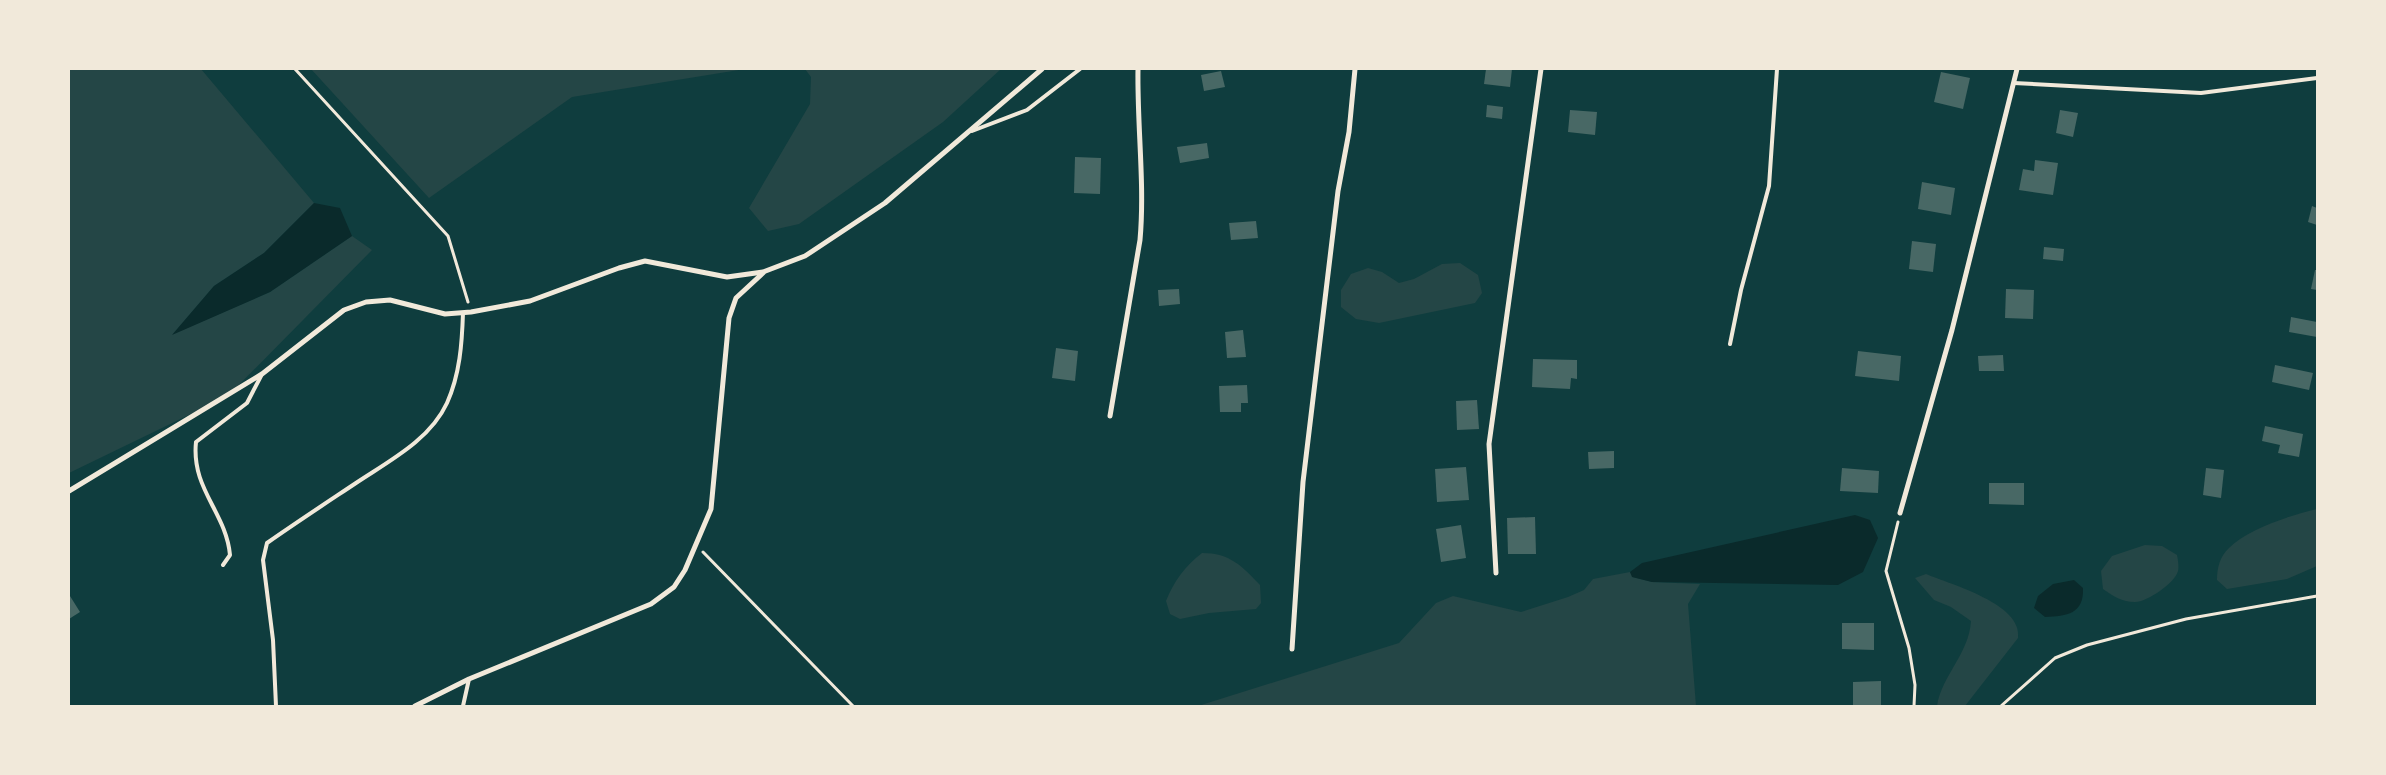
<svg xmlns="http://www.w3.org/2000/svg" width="2386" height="775" font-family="Rubik,sans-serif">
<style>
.green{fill:#244646}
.water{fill:#0a2a2b}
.building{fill:#486865}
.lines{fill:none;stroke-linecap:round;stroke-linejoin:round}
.path{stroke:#f1e9da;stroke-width:3}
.service{stroke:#f1e9da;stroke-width:4}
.minor{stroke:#f1e9da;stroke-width:5}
</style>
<rect width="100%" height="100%" fill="#0f3d3e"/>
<g class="green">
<polygon points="69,69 201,69 314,203 264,253 214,286 173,334 270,292 352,236 372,250 228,396 69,473"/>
<polygon points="311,69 745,69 572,97 429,198"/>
<polygon points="805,69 1001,69 943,122 799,224 768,231 749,208 810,104 811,77"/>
<polygon points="1460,263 1478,275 1482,293 1475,303 1379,323 1356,319 1341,307 1341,290 1351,274 1368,268 1382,272 1399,283 1414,279 1442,264"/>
<path d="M2317,509V566L2287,579L2227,589L2217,580C2217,568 2220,556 2229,548C2248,529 2291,515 2317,509Z"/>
<path d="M2145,545L2162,546L2177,555C2178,560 2179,567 2178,571C2175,583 2147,602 2135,602C2122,602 2113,596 2103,589L2101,571L2112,556Z"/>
<path d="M1202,553C1230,553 1242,566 1260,585L1261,603L1256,609L1209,613L1180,619L1170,614L1166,601C1174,581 1185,566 1202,553Z"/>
<polygon points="1630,572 1633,577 1652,582 1700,584 1688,604 1696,706 1198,706 1399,643 1436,603 1453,596 1521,612 1568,597 1584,590 1593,579"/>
<path d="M1926,574C1952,585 2023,604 2018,638L1965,706H1937C1942,675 1969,654 1971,621L1951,607L1934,600L1915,578Z"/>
</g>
<g class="water">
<polygon points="314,203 340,208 352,236 270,292 172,335 214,286 264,253"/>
<polygon points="1855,515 1870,520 1878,538 1863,572 1838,585 1652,582 1632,577 1630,572 1642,563"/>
<path d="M2074,580L2083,588C2084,614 2067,616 2045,617L2034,608L2038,596L2053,584Z"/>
</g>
<g class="building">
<polygon points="1486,69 1512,69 1510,87 1484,84"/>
<polygon points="1221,71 1225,87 1204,91 1201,75"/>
<polygon points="1941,72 1970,78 1963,109 1934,102"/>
<polygon points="1487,105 1503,107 1502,119 1486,117"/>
<polygon points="1570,110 1597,112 1595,135 1568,132"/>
<polygon points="2060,110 2078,113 2073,137 2056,133"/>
<polygon points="1207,143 1209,158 1180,163 1177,147"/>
<polygon points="1075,157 1101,158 1100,194 1074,193"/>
<polygon points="2035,160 2058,163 2053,195 2019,190 2023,169 2034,171"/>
<polygon points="1922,182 1955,188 1951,215 1918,209"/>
<polygon points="2312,206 2317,208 2317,225 2308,222"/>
<polygon points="1256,221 1258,238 1231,240 1229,223"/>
<polygon points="1912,241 1936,244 1933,272 1909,269"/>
<polygon points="2044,247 2064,249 2063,261 2043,259"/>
<polygon points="2315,270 2317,270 2317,290 2311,289"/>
<polygon points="1179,289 1180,304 1159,306 1158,290"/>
<polygon points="2006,289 2034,290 2033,319 2005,318"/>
<polygon points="2291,317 2317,322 2317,337 2289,332"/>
<polygon points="1243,330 1246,357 1227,358 1225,332"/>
<polygon points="1056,348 1078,351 1075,381 1052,378"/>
<polygon points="1858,351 1901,356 1899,381 1855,376"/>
<polygon points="2003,355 2004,371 1979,371 1978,356"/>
<polygon points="1533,359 1577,360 1577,379 1571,378 1570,389 1532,387"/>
<polygon points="2275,365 2313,373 2309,390 2272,382"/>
<polygon points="1247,385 1248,403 1241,403 1241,412 1220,412 1219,386"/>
<polygon points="1477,400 1479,429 1457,430 1456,401"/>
<polygon points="2265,426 2303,434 2299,457 2278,453 2280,445 2262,441"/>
<polygon points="1614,451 1614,468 1589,469 1588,452"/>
<polygon points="1466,467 1469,500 1437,502 1435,469"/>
<polygon points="1842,468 1879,471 1878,493 1840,491"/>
<polygon points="2206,468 2224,470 2221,498 2203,495"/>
<polygon points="1989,483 2024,483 2024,505 1989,504"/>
<polygon points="1535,517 1536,554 1508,554 1507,518"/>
<polygon points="1461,525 1466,558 1441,562 1436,529"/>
<polygon points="70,596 80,612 69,619 69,597"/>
<polygon points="1842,623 1874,623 1874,650 1842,649"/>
<polygon points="1881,681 1881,706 1853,706 1853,682"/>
</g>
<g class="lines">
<g class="path">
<polyline points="295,69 448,236 468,302"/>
<polyline points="1898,522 1886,571 1909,648 1915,685 1914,706"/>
<polyline points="703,552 853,706"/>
<polyline points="2001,706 2055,658 2087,645 2186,619 2317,596"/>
</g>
<g class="service">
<polyline points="2014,83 2201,93 2317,78"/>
<polyline points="972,131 1027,110 1080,69"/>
<polyline points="1730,344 1741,290 1769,186 1777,69"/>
<path d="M223,565L230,555C226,512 191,489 196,442L247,403L261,376"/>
<path d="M276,706L273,640L263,560L267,543C297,522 326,503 356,483C389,461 430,440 447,403C460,374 462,343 463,313"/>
<polyline points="463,706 469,679"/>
</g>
<g class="minor">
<path d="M1110,416L1140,240C1145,184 1137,126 1138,69"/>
<polyline points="69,491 262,374 344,310 366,302 390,300 445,314 471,312 530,301 619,268 645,261 727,277 763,272 805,256 885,203 1042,69"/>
<polyline points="1900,513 1952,330 2017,69"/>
<polyline points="1496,573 1489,444 1541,69"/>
<polyline points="1292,649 1303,482 1338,191 1349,132 1355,69"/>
<polyline points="415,706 469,679 651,604 674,587 685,570 711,509 729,318 736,298 763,273"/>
</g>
</g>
<rect width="2386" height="775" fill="none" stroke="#f1e9da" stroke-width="140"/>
</svg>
